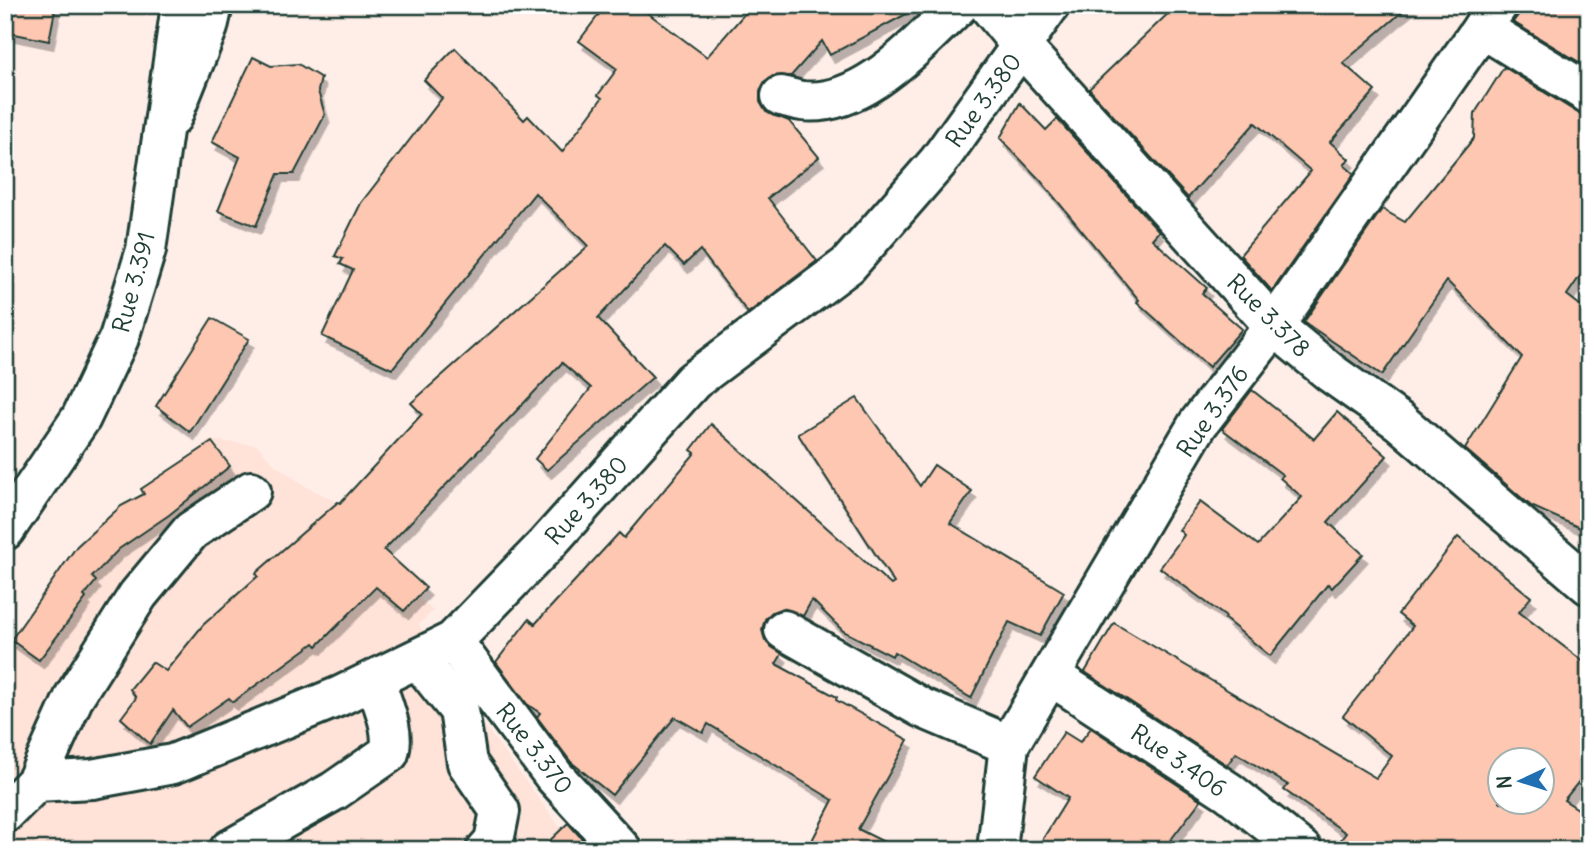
<svg xmlns="http://www.w3.org/2000/svg" width="1594" height="855" font-family="Delius,sans-serif">
<style>
.built{fill:#ffe2d8}
.building{fill:#fec7b2;stroke:#1f3d34;stroke-width:2;fill-rule:evenodd;filter:url(#shadow)}
.lines{fill:none;stroke-linecap:round;stroke-linejoin:round}
.street-casing{stroke:#1f3d34;stroke-width:44}
.secondary-casing{stroke:#1f3d34;stroke-width:44}
.street{stroke:#fff;stroke-width:38}
.secondary{stroke:#fff;stroke-width:38}
.labels{text-anchor:middle;dominant-baseline:central;stroke-width:6;stroke-linejoin:round;paint-order:stroke}
.street-label{font-size:24px;fill:#1f3d34;stroke:#fff}
</style>
<defs>
<filter id="shadow"><feDropShadow dx="4.5" dy="8" stdDeviation="0" flood-color="#0004"/></filter>
</defs>
<rect width="100%" height="100%" fill="#ffeee8"/>
<filter id="ink" filterUnits="userSpaceOnUse"><feTurbulence type="fractalNoise" baseFrequency=".0143" numOctaves="2"/><feDisplacementMap in="SourceGraphic" scale="14" xChannelSelector="R" yChannelSelector="G"/><feConvolveMatrix kernelMatrix="1 2 1 2 8 2 1 2 1" color-interpolation-filters="sRGB"/></filter>
<g filter="url(#ink)">
<polygon class="built" points="210,440 257,445 274,464 307,487 337,502 360,529 426,588 418,597 433,611 419,624 438,664 577,850 5,850 5,645 21,623 40,617 119,512 118,508 144,494 141,489 181,463"/>
<g class="building">
<polygon points="5,5 56,5 49,41 5,32"/>
<polygon points="606,5 637,5 707,57 752,5 923,5 830,55 822,41 791,76 773,76 765,81 760,91 760,102 766,112 789,121 819,157 768,198 817,261 748,313 700,250 684,265 665,246 598,318 653,377 547,470 535,459 591,388 562,363 384,550 426,588 404,611 376,587 317,646 314,643 233,702 229,698 187,727 173,710 150,744 121,718 136,698 130,689 152,662 166,671 203,625 258,576 256,573 338,502 340,503 422,414 411,403 588,246 535,193 392,369 322,336 353,270 340,264 343,259 335,256 361,203 442,98 424,80 455,48 524,120 528,116 562,152 602,98 598,95 617,69 579,41"/>
<polygon points="1177,5 1410,5 1343,63 1375,91 1330,142 1349,159 1344,165 1354,174 1272,291 1240,255 1311,171 1255,123 1188,198 1089,89"/>
<polygon points="1526,5 1589,5 1589,68 1513,22"/>
<polygon points="253,57 271,66 298,64 321,78 318,91 325,115 294,174 278,174 256,226 218,211 240,157 212,142"/>
<polygon points="1504,67 1578,113 1589,116 1589,263 1567,295 1589,312 1589,532 1531,506 1465,449 1522,357 1447,281 1382,375 1304,322 1382,209 1405,222 1474,138 1475,113"/>
<polygon points="1020,103 1046,130 1057,119 1159,231 1152,239 1207,288 1202,294 1242,329 1209,367 1137,302 1139,300 1040,180 1000,138"/>
<polygon points="212,318 249,339 190,432 156,406"/>
<polygon points="1252,390 1314,439 1337,412 1387,456 1328,522 1363,554 1332,588 1328,584 1270,656 1225,619 1226,617 1160,568 1184,535 1179,530 1200,502 1258,545 1302,497 1280,478 1283,475 1222,429"/>
<polygon points="857,398 920,486 934,465 972,491 950,523 1064,592 1040,636 1009,622 971,698 894,652 892,656 843,631 812,600 803,616 783,608 772,612 765,619 762,630 765,640 782,654 776,664 837,697 836,700 908,740 858,829 900,850 807,850 833,800 708,724 703,733 675,717 612,795 571,762 537,717 540,713 527,704 496,662 529,619 535,624 619,533 624,538 695,453 691,450 711,424 891,585 894,583 798,434"/>
<polygon points="212,442 230,466 169,515 119,549 92,577 96,581 84,596 86,598 39,660 11,640 77,546 121,506 144,494 141,489"/>
<path d="M1458,537L1531,597L1519,612L1589,666V769L1564,800L1589,816V850H1333L1346,833L1284,790L1288,785L1236,753L1227,765L1085,672L1114,623L1376,778L1392,756L1343,716L1413,626L1398,614ZM1500,760H1542V802H1500Z"/>
<polygon points="1091,728 1201,800 1163,850 1036,850 1068,798 1035,776 1064,732 1080,742"/>
<polygon points="568,823 591,849 590,850 540,850"/>
</g>
<g class="lines">
<g class="street-casing">
<g id="street">
<polyline points="988,5 1022,47 1274,326 1331,373 1400,422 1589,585"/>
<polyline points="1482,28 1589,94"/>
<path d="M781,96C787,97 795,100 802,101C864,108 918,43 959,5"/>
<polyline points="172,117 208,27 213,5"/>
<polyline points="784,630 922,708 1009,745"/>
<polyline points="453,641 554,776 622,850"/>
<polyline points="418,659 459,710 467,763 500,811 494,841 486,850"/>
<polyline points="1051,676 1229,792 1302,850"/>
<polyline points="36,782 75,695 138,595 191,531 251,491"/>
<polyline points="5,813 36,782 92,779 173,764 340,696 453,641 547,544 693,381 848,265 938,162 1050,5"/>
<path d="M229,850L334,791L389,753C396,731 381,701 375,680"/>
<polyline points="997,850 1009,745 1198,424 1274,326 1498,5"/>
</g>
</g>
<g class="secondary-casing">
<polyline id="secondary" points="5,530 81,418 119,338 146,250 181,5"/>
</g>
<use href="#street" class="street"/>
<use href="#secondary" class="secondary"/>
</g>
</g>
<g class="labels">
<g class="street-label">
<text transform="translate(983 100) rotate(-54)">Rue 3.380</text>
<text transform="translate(133 282) rotate(-75)">Rue 3.391</text>
<text transform="translate(1269 315) rotate(45)">Rue 3.378</text>
<text transform="translate(1212 411) rotate(-55)">Rue 3.376</text>
<text transform="translate(586 500) rotate(-48)">Rue 3.380</text>
<text transform="translate(535 748) rotate(52)">Rue 3.370</text>
<text transform="translate(1179 760) rotate(34)">Rue 3.406</text>
</g>
</g>
<rect width="1594" height="855" fill="none" stroke="#fff" stroke-width="28"/>
<rect x="14" y="14" width="1566" height="827" fill="none" stroke="#1f3d34" stroke-width="2.5" filter="url(#ink)"/>
<g transform="translate(1521 781) rotate(266)"><circle r="33" fill="#ffffff" stroke="#a5b1ae" stroke-width="2"/>
<path d="M0-5L12 26L0 18L-12 26Z" fill="#1f6fb2"/>
<text y="-10" font-size="19" font-weight="bold" text-anchor="middle" fill="#1f3d34">N</text>
</g>
</svg>
